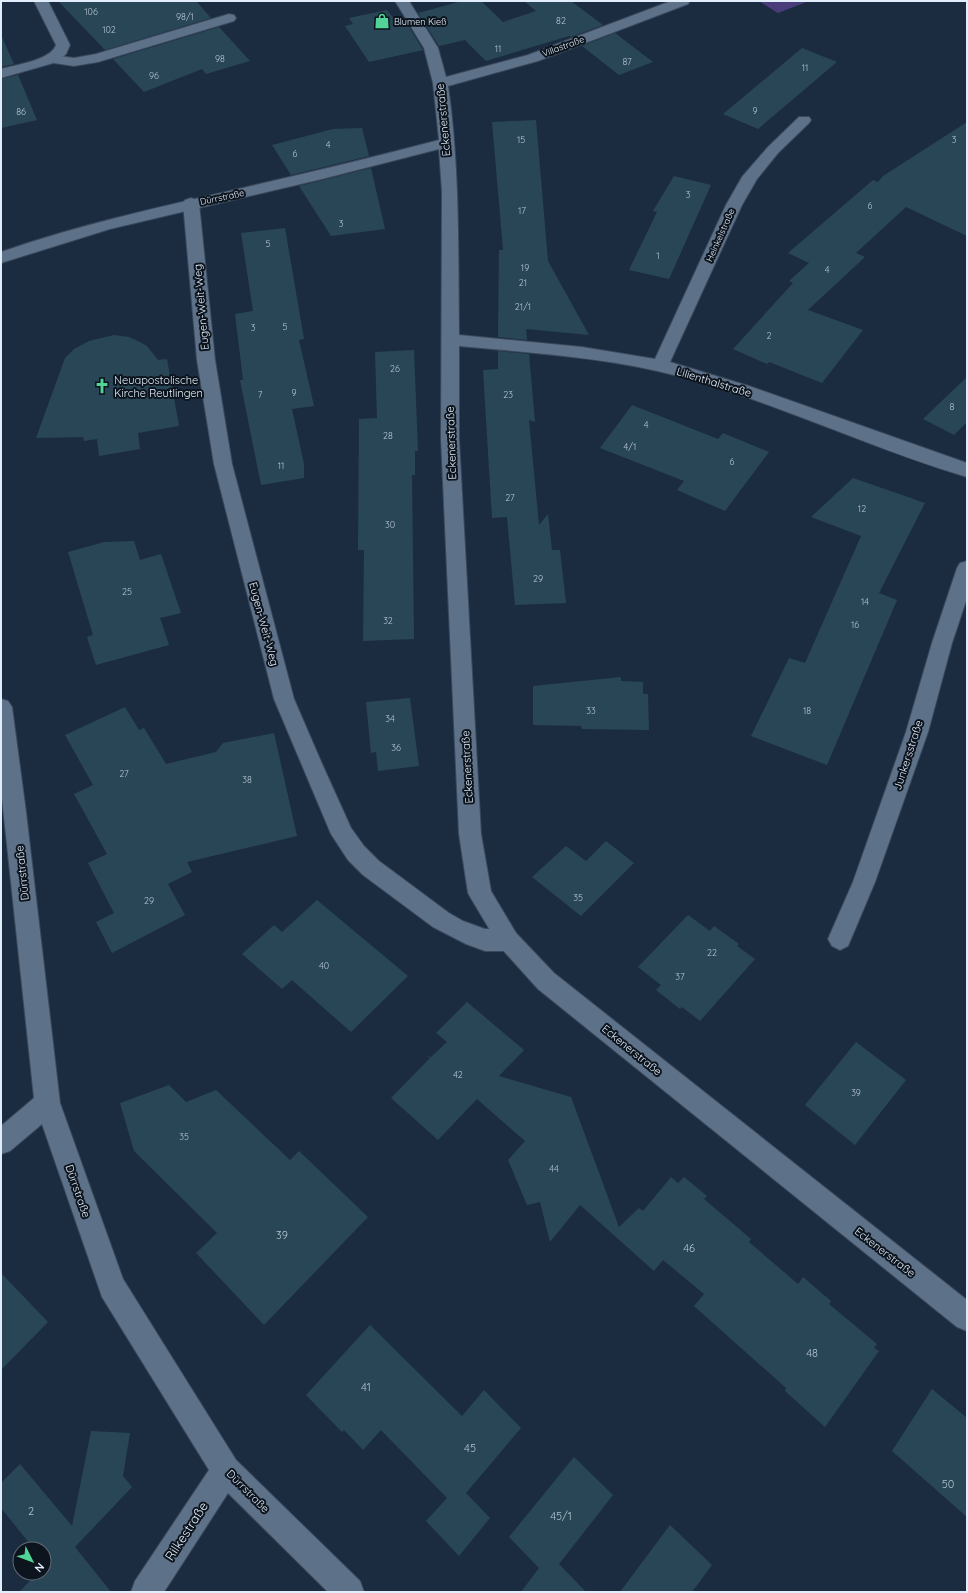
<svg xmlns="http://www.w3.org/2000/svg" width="968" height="1593" font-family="Quicksand,sans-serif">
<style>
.green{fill:#4a3c7b}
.building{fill:#294656}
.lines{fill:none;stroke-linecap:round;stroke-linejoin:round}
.service-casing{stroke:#3a485a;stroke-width:2}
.minor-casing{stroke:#3a485a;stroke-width:2}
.service{fill:#5d7189;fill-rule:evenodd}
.minor{fill:#5d7189;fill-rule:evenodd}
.labels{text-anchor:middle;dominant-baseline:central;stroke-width:4;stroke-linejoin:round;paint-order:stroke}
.number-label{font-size:9px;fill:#b4c3d2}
.far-poi-label{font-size:9px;fill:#e2edfb;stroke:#0c141d;text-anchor:start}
.far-street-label{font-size:9px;fill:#e2edfb;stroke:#0c141d}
.street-label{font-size:11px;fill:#e2edfb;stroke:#0c141d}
.poi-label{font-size:11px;fill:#e2edfb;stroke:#0c141d;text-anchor:start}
.near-number-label{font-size:11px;fill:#b4c3d2}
.near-street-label{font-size:13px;fill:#e2edfb;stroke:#0c141d}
</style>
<rect width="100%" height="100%" fill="#1b2c41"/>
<polygon class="green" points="759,1 809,1 778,13"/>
<g class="building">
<polygon points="58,1 196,1 211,18 105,50"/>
<polygon points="462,1 481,1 503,22 536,11 524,1 571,1 603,25 571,37 569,36 486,61 465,40 439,46 418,13"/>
<polygon points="387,10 395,20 403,17 423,50 369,62 345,26 353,24 349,18"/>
<polygon points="219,27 250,61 206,74 202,69 144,92 113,59"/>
<polygon points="615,33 653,62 619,75 582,46"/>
<polygon points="1,35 14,64 1,67"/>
<polygon points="802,48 837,62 758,129 723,114"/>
<polygon points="18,75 37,120 1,128 1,79"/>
<polygon points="536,120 548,261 589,335 526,329 527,340 498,337 499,250 503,250 492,122"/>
<polygon points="967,122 967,236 906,207 856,253 865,257 808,310 863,330 822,383 769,362 767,364 733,349 793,283 789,281 809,263 788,253 873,180 878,182 883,176"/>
<polygon points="362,128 369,156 291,175 272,145 333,129"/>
<polygon points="371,168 385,229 331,236 299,186"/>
<polygon points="674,176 711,185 669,279 629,270 657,212 653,211"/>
<polygon points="285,228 304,339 299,340 314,406 292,409 304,464 304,478 261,485 240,380 243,380 235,314 253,311 241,233"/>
<polygon points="114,335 129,337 138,341 147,346 158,360 167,359 179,426 138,433 140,449 99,456 97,439 84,441 83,437 36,438 65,358 74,349 89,341"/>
<polygon points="414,350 418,451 415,451 415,475 412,475 414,639 363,641 364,550 358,550 359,419 377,418 375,352"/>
<polygon points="498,351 529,354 535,422 529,420 539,525 548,514 552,550 560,550 566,603 515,605 507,517 492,518 483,370 498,369"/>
<polygon points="967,377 967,422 954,435 923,419"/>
<polygon points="632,405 718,439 723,433 769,452 725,511 677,490 684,481 600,448"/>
<polygon points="853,478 925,503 879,593 897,600 827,765 751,736 789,658 805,663 861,536 811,517"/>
<polygon points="134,541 140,560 161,554 181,613 160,618 169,645 96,665 87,637 93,635 68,552 104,542"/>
<polygon points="621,677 621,681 643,682 643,694 648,694 649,730 582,729 581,726 533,725 533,686"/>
<polygon points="410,698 419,766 378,771 376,752 371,753 366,702"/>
<polygon points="125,707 139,730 144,728 166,764 216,752 223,743 274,733 297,836 187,862 192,872 168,884 185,915 112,953 96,922 114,913 88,863 107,854 74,794 93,785 65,735"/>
<polygon points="606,841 634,863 581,916 532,877 566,846 586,861"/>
<polygon points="317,900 408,976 351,1032 292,980 282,989 242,954 274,925 282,932"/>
<polygon points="688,915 710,931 714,926 739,944 737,946 755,959 700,1021 682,1007 680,1009 656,990 661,985 638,967"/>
<polygon points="467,1002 524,1050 499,1076 571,1097 619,1227 639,1208 643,1211 671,1177 678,1183 684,1177 707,1196 704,1199 751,1239 749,1242 798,1284 803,1277 831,1301 829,1304 877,1344 874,1348 879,1351 825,1427 785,1391 786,1388 694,1306 704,1294 663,1260 654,1271 580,1205 550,1242 540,1202 527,1205 508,1160 525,1141 477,1099 438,1140 391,1098 430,1058 427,1056 431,1057 447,1042 436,1033"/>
<polygon points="856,1042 906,1080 855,1145 805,1105"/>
<polygon points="169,1085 186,1102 216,1090 290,1160 299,1151 368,1217 264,1325 196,1253 217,1233 134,1151 120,1103"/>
<polygon points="1,1273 48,1322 1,1370"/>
<polygon points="370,1325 462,1416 484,1390 521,1428 466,1493 490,1518 459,1556 426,1521 447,1498 381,1430 363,1450 344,1430 342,1432 306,1395"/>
<polygon points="932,1389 967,1418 967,1517 892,1451"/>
<polygon points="91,1431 130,1433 123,1476 132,1487 75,1547 111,1592 19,1592 38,1573 44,1573 44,1567 47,1565 44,1561 44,1549 34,1549 1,1508 1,1483 20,1464 72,1526"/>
<polygon points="574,1457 613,1495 559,1564 586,1592 521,1592 539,1568 509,1537"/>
<polygon points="670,1525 712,1565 692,1592 620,1592"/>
</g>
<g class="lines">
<g class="service-casing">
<g id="service">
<polygon points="229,14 234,15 236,18 234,21 98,62 74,66 47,62 45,59 47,56 52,55 74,58 96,54"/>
<polygon points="191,198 197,200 199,203 215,360 232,464 294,699 323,766 351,828 364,846 379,861 449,913 463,921 485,929 508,929 516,933 520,940 516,947 508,951 485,951 466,944 433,927 363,875 348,860 331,834 274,699 214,464 197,360 183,203 185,200"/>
</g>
</g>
<g class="minor-casing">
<g id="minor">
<path d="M34,1H48L70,45L66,54L57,62L1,78V69C15,65 51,60 56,45Z"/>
<path d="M395,1H409L438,48L446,77L528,55L671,1H690L688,4L538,61L448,86C460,168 458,252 459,335L582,347L655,359L726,205L742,177L768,147L799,117H809L811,120L809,123L778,153L757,179L742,205L670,362L749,386L967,463V477C869,448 776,402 678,376C606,357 532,353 459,346V439L481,834L491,891L516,933L554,973L967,1300V1331L957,1327L538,989L500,947L472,900L468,893L459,834L441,439L442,192L439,149L322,179L110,229L1,263V252C81,224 164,206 247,187C311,172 375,157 439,140L433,83L424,48Z"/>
<polygon points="967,561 967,598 952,643 928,732 875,882 848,946 840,950 832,946 828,939 853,882 906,732 932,643 957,568 960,563"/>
<polygon points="1,699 8,701 12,707 26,812 60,1103 123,1279 236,1460 360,1581 364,1592 328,1592 228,1493 164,1592 131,1592 135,1581 209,1470 102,1297 42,1124 10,1151 1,1154 1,1126 34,1098 1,789"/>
</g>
</g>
<use href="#service" class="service"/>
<use href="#minor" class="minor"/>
</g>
<defs>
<g id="shop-bare" transform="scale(1.2)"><path d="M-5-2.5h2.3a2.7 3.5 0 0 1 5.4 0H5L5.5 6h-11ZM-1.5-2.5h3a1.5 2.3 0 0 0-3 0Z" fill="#52d397" stroke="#0c141d" stroke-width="2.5" paint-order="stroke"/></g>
<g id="church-bare" transform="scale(1.2)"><path d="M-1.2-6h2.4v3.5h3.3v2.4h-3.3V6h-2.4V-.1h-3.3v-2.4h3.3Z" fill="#52d397" stroke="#0c141d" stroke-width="2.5" paint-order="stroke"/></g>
</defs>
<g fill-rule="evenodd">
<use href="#shop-bare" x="382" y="21"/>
<use href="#church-bare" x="102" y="386"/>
</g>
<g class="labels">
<g class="number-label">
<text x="91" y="11">106</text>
<text x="185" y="16">98/1</text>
<text x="561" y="20">82</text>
<text x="109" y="29">102</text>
<text x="498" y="48">11</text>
<text x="220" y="58">98</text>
<text x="627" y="61">87</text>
<text x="805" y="67">11</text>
<text x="154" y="75">96</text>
<text x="755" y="110">9</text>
<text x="21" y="111">86</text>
<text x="521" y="139">15</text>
<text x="954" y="139">3</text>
<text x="328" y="144">4</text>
<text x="295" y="153">6</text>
<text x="688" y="194">3</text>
<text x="870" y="205">6</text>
<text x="522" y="210">17</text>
<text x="341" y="223">3</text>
<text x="268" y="243">5</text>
<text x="658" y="255">1</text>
<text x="525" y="267">19</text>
<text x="827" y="269">4</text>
<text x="523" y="282">21</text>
<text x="523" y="306">21/1</text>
<text x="285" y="326">5</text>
<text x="253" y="327">3</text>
<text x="769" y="335">2</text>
<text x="395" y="368">26</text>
<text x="294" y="392">9</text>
<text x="260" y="394">7</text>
<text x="508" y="394">23</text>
<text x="952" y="406">8</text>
<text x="646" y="424">4</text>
<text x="388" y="435">28</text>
<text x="630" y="446">4/1</text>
<text x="732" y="461">6</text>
<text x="281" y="465">11</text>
<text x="510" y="497">27</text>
<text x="862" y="508">12</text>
<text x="390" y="524">30</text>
<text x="538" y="578">29</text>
<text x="127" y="591">25</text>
<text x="865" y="601">14</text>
<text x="388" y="620">32</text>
<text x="855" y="624">16</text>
<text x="591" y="710">33</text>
<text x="807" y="710">18</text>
<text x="390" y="718">34</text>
<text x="396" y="747">36</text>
<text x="124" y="773">27</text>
<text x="247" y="779">38</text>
<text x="578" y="897">35</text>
<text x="149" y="900">29</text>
<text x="712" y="952">22</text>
<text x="324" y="965">40</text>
<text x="680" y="976">37</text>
<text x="458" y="1074">42</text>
<text x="856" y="1092">39</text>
<text x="184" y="1136">35</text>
<text x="554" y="1168">44</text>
</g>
<g class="far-poi-label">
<text x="394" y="21">Blumen Kieß</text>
</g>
<g class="far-street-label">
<text transform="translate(563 46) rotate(-20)">Villastraße</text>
<text transform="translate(222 197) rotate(-12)">Dürrstraße</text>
<text transform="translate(720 235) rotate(-66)">Heinkelstraße</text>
</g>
<g class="street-label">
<text transform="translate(443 120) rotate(-95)">Eckenerstraße</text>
<text transform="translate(201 307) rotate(-95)">Eugen-Weit-Weg</text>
<text transform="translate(714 382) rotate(17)">Lilienthalstraße</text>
<text transform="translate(451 443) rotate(-92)">Eckenerstraße</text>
<text transform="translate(264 624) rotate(75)">Eugen-Weit-Weg</text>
<text transform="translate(908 755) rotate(-72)">Junkersstraße</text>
<text transform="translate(467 767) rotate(-93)">Eckenerstraße</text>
<text transform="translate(22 873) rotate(-96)">Dürrstraße</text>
<text transform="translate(632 1050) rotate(39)">Eckenerstraße</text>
<text transform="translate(78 1191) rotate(71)">Dürrstraße</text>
<text transform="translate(885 1252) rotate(38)">Eckenerstraße</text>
<text transform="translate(248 1491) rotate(45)">Dürrstraße</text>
</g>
<g class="poi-label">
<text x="114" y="380">Neuapostolische<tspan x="114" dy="13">Kirche Reutlingen</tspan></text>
</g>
<g class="near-number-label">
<text x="282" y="1235">39</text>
<text x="689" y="1248">46</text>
<text x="812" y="1353">48</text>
<text x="366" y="1387">41</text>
<text x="470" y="1448">45</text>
<text x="948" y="1484">50</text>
<text x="31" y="1511">2</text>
<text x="561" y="1516">45/1</text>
</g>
<g class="near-street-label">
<text transform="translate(186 1531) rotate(-57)">Rilkestraße</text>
</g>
</g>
<rect width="968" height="1593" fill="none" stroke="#e2edfb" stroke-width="4"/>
<g transform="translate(32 1561) rotate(132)"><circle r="19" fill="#0c141d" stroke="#626b76"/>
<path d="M0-3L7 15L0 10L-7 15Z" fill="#52d397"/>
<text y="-6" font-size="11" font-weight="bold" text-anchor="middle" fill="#e2edfb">N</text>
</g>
</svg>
